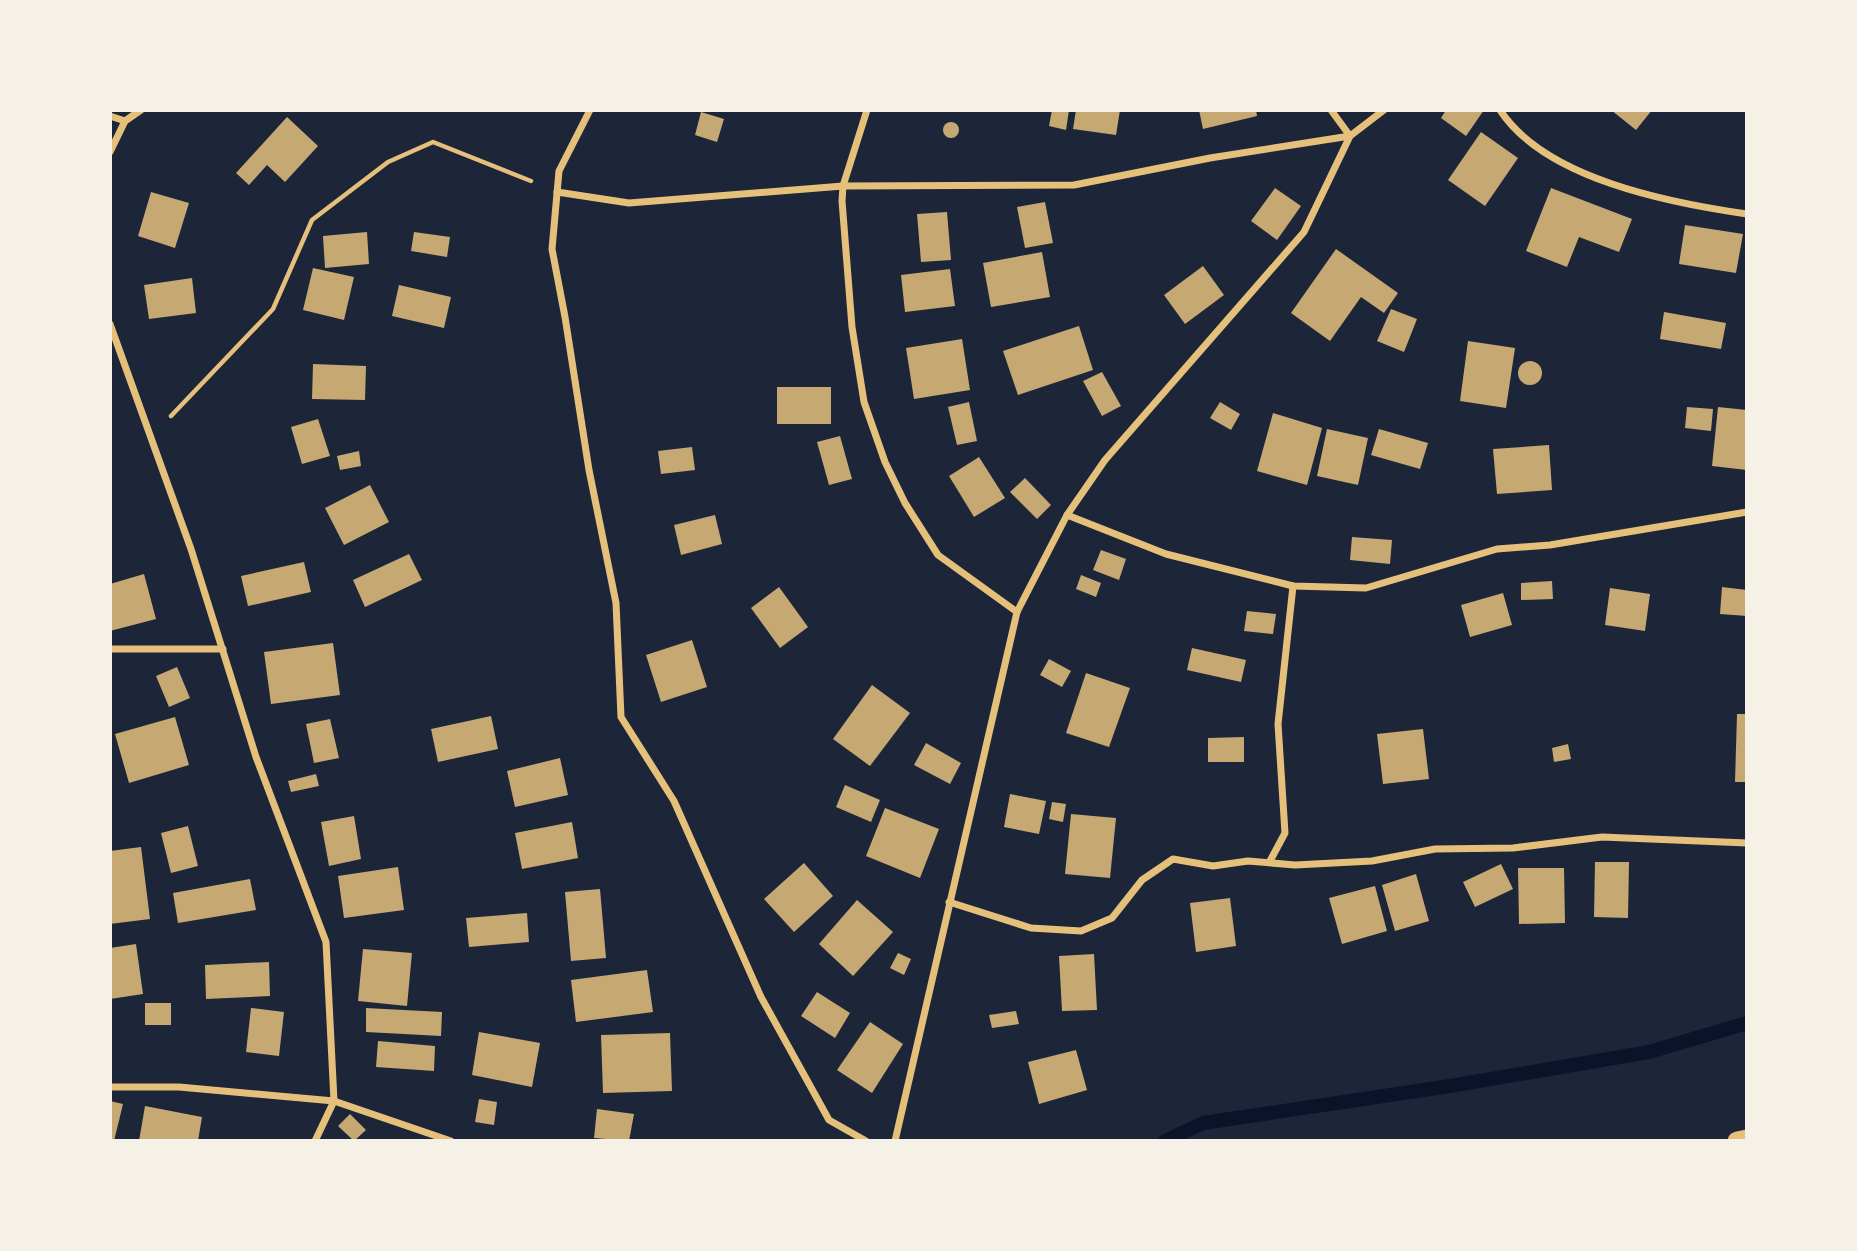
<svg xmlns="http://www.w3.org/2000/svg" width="1857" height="1251" font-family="'Noto Serif',serif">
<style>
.green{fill:#1d2539}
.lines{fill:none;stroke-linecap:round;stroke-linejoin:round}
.stream{stroke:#0b132b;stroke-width:14}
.building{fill:#c6a872}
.path{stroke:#e5c07b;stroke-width:4.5}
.minor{stroke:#e5c07b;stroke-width:7}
.trunk{stroke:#e5c07b;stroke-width:19}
</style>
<rect width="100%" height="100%" fill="#14213d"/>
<rect class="green" x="110" y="110" width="1637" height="1031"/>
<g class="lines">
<polyline class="stream" points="1165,1141 1203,1123 1450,1086 1649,1052 1747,1023"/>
</g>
<g class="building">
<polygon points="1052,110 1069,110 1066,130 1049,126"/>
<polygon points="1076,110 1120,110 1116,135 1073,129"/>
<polygon points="1199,110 1256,110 1257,116 1203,129"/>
<polygon points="1446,110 1484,110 1466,136 1441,118"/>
<polygon points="1611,110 1652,110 1636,130"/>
<polygon points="701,112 724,119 717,142 695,135"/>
<polygon points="287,117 318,146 285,182 267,165 249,185 236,173"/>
<circle cx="951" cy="130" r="8"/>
<polygon points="1481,132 1518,158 1485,206 1448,180"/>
<polygon points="1275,188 1301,206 1277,240 1251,221"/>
<polygon points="1551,188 1632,219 1619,252 1579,237 1567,267 1526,251"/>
<polygon points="151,192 189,203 175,248 138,236"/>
<polygon points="1045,202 1053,243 1025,248 1017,207"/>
<polygon points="947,212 951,260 921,262 917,214"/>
<polygon points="1685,225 1743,234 1736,273 1679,264"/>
<polygon points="367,232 369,264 325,268 323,236"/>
<polygon points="414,232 450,237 447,257 411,251"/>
<polygon points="1336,249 1398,293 1384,313 1361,297 1330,341 1291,313"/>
<polygon points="1042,252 1050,297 991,307 983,263"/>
<polygon points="1203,266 1224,295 1185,324 1164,295"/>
<polygon points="313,268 354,277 344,320 303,310"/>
<polygon points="950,269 955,306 905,312 901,275"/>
<polygon points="192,278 196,313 149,319 144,285"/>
<polygon points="399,285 451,297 444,328 392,316"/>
<polygon points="1391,309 1417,319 1404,352 1377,341"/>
<polygon points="1664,312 1726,323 1721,349 1660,339"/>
<polygon points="1079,326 1093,370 1018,395 1003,351"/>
<polygon points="962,339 970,390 914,399 906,348"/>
<polygon points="1468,341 1515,348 1506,408 1460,401"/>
<circle cx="1530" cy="373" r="12"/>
<polygon points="313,364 366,366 365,400 312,399"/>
<polygon points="1102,372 1121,406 1102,416 1083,381"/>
<rect x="777" y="387" width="54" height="37"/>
<polygon points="969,402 977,441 957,445 948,407"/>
<polygon points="1220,402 1240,414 1231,430 1210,418"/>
<polygon points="1687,407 1713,409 1711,431 1685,428"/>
<polygon points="1718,407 1747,410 1747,470 1712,466"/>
<polygon points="1273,413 1322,428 1307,485 1257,471"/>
<polygon points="318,419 330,456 302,464 291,427"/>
<polygon points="1327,429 1368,438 1358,485 1317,476"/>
<polygon points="1379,429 1428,443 1420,469 1371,455"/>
<polygon points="840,436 852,479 829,485 817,442"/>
<polygon points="1549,445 1552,490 1497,494 1493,449"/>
<polygon points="692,447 695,470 661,474 658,451"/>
<polygon points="359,451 361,466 340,470 337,456"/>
<polygon points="979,457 1005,498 974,517 949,476"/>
<polygon points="1025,478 1051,505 1037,519 1010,492"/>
<polygon points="370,485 389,522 344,545 325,508"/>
<polygon points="715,515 722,544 681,555 674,525"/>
<polygon points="1352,537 1392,540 1390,564 1350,560"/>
<polygon points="1101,550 1126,559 1119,580 1093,570"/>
<polygon points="409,554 422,580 365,607 353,580"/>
<polygon points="304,562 311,592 248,606 241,576"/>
<polygon points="144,574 156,619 110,631 110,584"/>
<polygon points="1081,575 1101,583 1096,597 1076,589"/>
<polygon points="1552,581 1553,599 1521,600 1521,583"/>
<polygon points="779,587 808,627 780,648 751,608"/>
<polygon points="1722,587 1747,590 1747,616 1720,614"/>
<polygon points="1610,588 1650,594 1645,631 1605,625"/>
<polygon points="1503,593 1512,625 1470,637 1461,605"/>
<polygon points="1247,611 1276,614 1273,634 1244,631"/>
<polygon points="692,640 707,687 661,702 646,655"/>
<polygon points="333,643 340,695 271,704 264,652"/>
<polygon points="1192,648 1246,660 1241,682 1187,670"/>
<polygon points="1049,659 1071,671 1062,687 1040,675"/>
<polygon points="177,667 190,698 169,707 156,676"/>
<polygon points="1086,673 1130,688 1109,747 1066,733"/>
<polygon points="872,685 910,713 870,766 833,739"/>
<polygon points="1737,714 1747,714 1747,782 1735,782"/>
<polygon points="491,716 498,749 438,762 431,729"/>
<polygon points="175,717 189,765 129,783 115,734"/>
<polygon points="330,719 339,758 314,763 306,724"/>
<polygon points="1423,729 1429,779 1383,784 1377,734"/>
<polygon points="1244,737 1244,762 1208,762 1208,738"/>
<polygon points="926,743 961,763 950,784 914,765"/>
<polygon points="1568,744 1571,759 1554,762 1552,748"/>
<polygon points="560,758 568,795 515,807 507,771"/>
<polygon points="316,774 319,786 291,792 288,781"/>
<polygon points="845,785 880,800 871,822 836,807"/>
<polygon points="1010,794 1046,801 1039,834 1004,827"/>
<polygon points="1052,802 1066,804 1063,822 1049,819"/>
<polygon points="885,808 939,829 920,878 866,856"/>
<polygon points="1071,814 1116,818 1110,878 1065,874"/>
<polygon points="354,816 361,859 329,866 321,822"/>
<polygon points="572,822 578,858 522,869 515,833"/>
<polygon points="188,826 198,866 171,873 161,833"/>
<polygon points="141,847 150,919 110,924 110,851"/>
<polygon points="1595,862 1629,862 1628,918 1594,917"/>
<polygon points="804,863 833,896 794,932 764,899"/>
<polygon points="1501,864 1513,889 1475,907 1463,882"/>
<polygon points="398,867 404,910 344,918 338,876"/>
<polygon points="1518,868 1564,868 1565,923 1519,924"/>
<polygon points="1416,874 1429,921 1395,931 1382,885"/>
<polygon points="250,879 256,910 178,923 173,893"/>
<polygon points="1375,886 1387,931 1342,944 1329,898"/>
<polygon points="600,889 606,958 571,961 565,892"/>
<polygon points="1230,898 1236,946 1196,952 1190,903"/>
<polygon points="857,900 893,932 853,976 819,944"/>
<polygon points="527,913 529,942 469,947 466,918"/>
<polygon points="136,944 143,994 110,999 110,948"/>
<polygon points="363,949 412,953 407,1006 358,1001"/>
<polygon points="898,953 911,959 904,975 890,968"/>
<polygon points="1094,954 1097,1010 1062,1011 1059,956"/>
<polygon points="269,962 270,996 206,999 205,965"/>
<polygon points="647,970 653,1012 576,1022 571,980"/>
<polygon points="817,992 850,1013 835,1038 801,1016"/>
<rect x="145" y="1003" width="26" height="22"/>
<polygon points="251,1008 284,1012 279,1056 246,1052"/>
<polygon points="366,1008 442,1012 441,1036 366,1032"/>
<polygon points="1016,1011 1019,1024 992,1028 989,1015"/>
<polygon points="870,1022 903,1044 872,1093 837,1070"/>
<polygon points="479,1032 540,1043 532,1087 472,1075"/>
<polygon points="670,1033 672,1091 603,1093 601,1035"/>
<polygon points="378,1041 435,1046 434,1071 376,1067"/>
<polygon points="1076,1050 1087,1090 1039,1104 1028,1062"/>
<polygon points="479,1099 497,1102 494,1125 475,1122"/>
<polygon points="110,1101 123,1104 114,1141 110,1141"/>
<polygon points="145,1106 202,1117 198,1141 139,1141"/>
<polygon points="597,1109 634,1114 629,1141 594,1138"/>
<polygon points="350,1114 366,1130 354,1141 338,1126"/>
</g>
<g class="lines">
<polyline class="path" points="171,416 273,309 312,220 388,162 433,142 531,181"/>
<g class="minor">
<polyline points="590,110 559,171 552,249 565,317 589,470 616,603 621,717 674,801 761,997 829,1120 866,1141"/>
<polyline points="867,110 843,186 842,201 852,327 864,402 885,462 905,503 938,555 1017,612"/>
<path d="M1500,110C1545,179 1670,203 1747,214"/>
<polyline points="110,116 125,121 141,110"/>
<polyline points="110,152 125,121"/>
<polyline points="557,192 629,203 843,186 1074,185 1210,158 1350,136 1331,110"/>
<polyline points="110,324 191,549 256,757 326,942 334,1101 315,1141"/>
<polyline points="1067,515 1166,554 1293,586 1366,588 1497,549 1550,545 1747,512"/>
<polyline points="110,649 223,649"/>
<polyline points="1270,861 1285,833 1278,724 1293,586"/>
<polyline points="949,902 1031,928 1081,931 1112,918 1142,880 1173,859 1213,866 1248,861 1295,865 1372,861 1435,849 1513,848 1602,837 1747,843"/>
<polyline points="110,1087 179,1087 334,1101 451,1141"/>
<polyline points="895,1141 1017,612 1067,515 1105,460 1304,232 1350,136 1384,110"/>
</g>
<polyline class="trunk" points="1737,1141 1747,1139"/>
</g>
<rect width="1857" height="1251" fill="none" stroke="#f6f1e7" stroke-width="224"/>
</svg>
